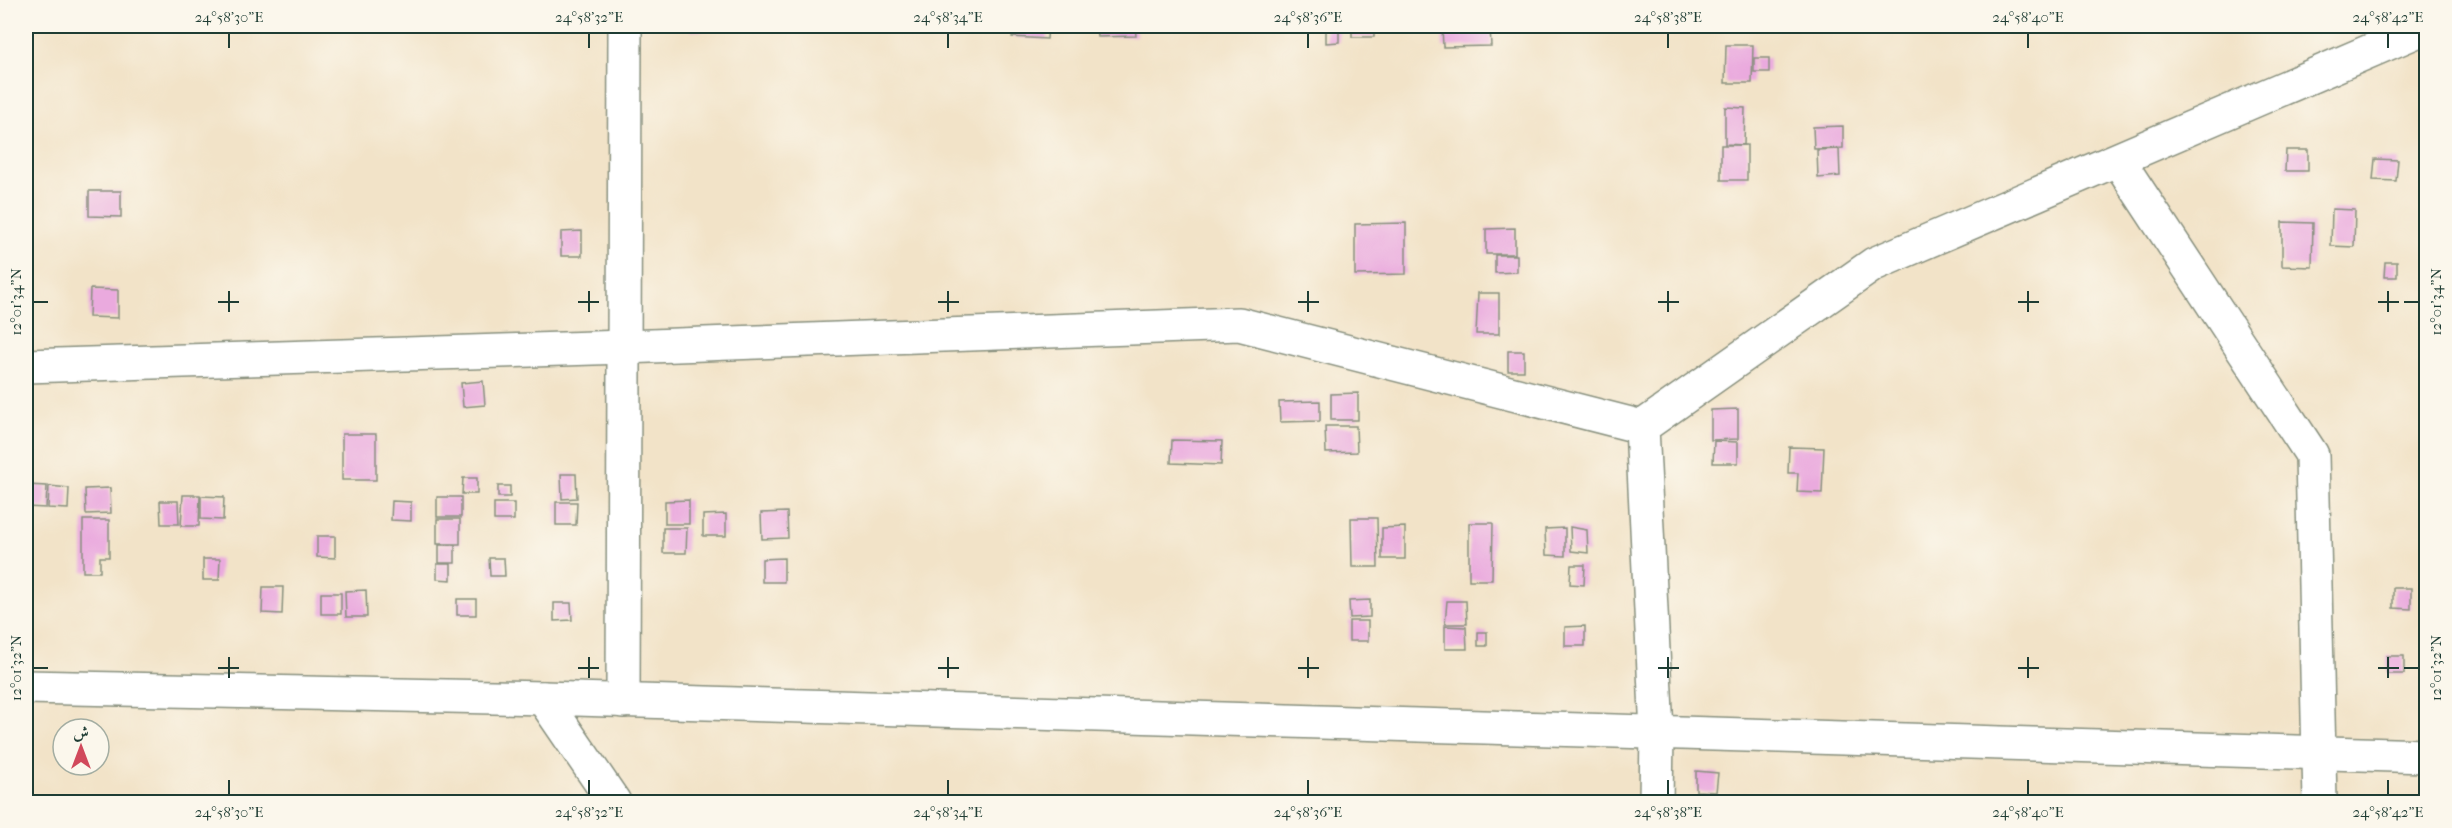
<svg xmlns="http://www.w3.org/2000/svg" width="2452" height="828" font-family="'IM FELL French Canon',Amiri,serif">
<style>
.building{fill:#eaaade}
.lines{fill:none;stroke-linecap:round;stroke-linejoin:round}
.minor-casing{stroke:#88907e;stroke-width:36}
.minor{stroke:#fff;stroke-width:33}
.ticks{fill:none;stroke:#1f3d34;stroke-width:2}
.neatline{fill:none;stroke:#1f3d34;stroke-width:2}
.ticks-label{font-size:15px;text-anchor:middle;fill:#1f3d34}
</style>
<rect width="100%" height="100%" fill="#fbf7ec"/>
<filter id="ink" filterUnits="userSpaceOnUse"><feTurbulence type="fractalNoise" baseFrequency=".0167" numOctaves="2"/><feDisplacementMap in="SourceGraphic" scale="12" xChannelSelector="R" yChannelSelector="G"/><feConvolveMatrix kernelMatrix="1 2 1 2 8 2 1 2 1" color-interpolation-filters="sRGB"/></filter>
<filter id="wash" filterUnits="userSpaceOnUse"><feTurbulence type="fractalNoise" baseFrequency=".008" numOctaves="4" result="noise"/><feDisplacementMap in="SourceGraphic" scale="24" xChannelSelector="R" yChannelSelector="G"/><feGaussianBlur stdDeviation="1.35" result="paint"/><feColorMatrix in="noise" values="0 0 0 0 0 0 0 0 0 0 0 0 0 0 0 0 0 1.4 0 .05"/><feComposite in="paint" operator="in"/></filter>
<g filter="url(#wash)">
<rect width="100%" height="100%" fill="#f2e3c8"/>
<g id="blocks">
<g class="building">
<polygon points="690,26 709,26 709,30 690,31"/>
<polygon points="1013,26 1048,26 1047,39 1012,37"/>
<polygon points="1096,26 1135,26 1136,36 1097,37"/>
<polygon points="1326,26 1339,26 1339,42 1326,43"/>
<rect x="1352" y="26" width="22" height="11"/>
<polygon points="1442,26 1490,26 1491,46 1443,47"/>
<polygon points="1726,45 1753,45 1752,83 1725,83"/>
<rect x="1754" y="58" width="15" height="14"/>
<polygon points="1725,107 1745,108 1744,145 1725,144"/>
<polygon points="1843,126 1843,148 1814,149 1813,127"/>
<rect x="1721" y="145" width="26" height="35"/>
<polygon points="1839,149 1840,176 1818,178 1817,150"/>
<polygon points="2286,150 2308,150 2308,171 2285,171"/>
<polygon points="2375,159 2398,160 2396,181 2373,180"/>
<polygon points="89,191 121,191 121,217 89,216"/>
<polygon points="2332,209 2355,210 2354,247 2331,246"/>
<polygon points="2282,222 2313,223 2312,267 2282,266"/>
<polygon points="1406,223 1406,274 1355,275 1355,224"/>
<polygon points="1515,228 1515,254 1486,254 1486,229"/>
<polygon points="582,231 582,256 561,256 561,232"/>
<polygon points="1495,255 1517,255 1517,272 1495,273"/>
<polygon points="2385,262 2397,262 2397,277 2384,277"/>
<polygon points="90,289 118,290 118,318 89,317"/>
<polygon points="1478,293 1499,293 1499,334 1476,334"/>
<rect x="1508" y="351" width="16" height="20"/>
<polygon points="483,381 485,405 463,407 461,383"/>
<polygon points="1358,393 1358,420 1331,420 1331,394"/>
<polygon points="1320,401 1320,421 1280,422 1279,402"/>
<polygon points="1738,409 1738,439 1711,440 1711,410"/>
<polygon points="1325,426 1356,426 1357,452 1326,453"/>
<rect x="342" y="434" width="34" height="46"/>
<polygon points="1172,440 1222,441 1221,465 1171,463"/>
<polygon points="1714,441 1738,442 1738,463 1713,463"/>
<polygon points="1789,447 1824,448 1822,493 1797,492 1798,473 1788,473"/>
<polygon points="561,474 576,474 577,498 562,499"/>
<polygon points="463,478 477,478 477,494 462,494"/>
<polygon points="26,485 47,486 46,508 26,507"/>
<polygon points="49,486 69,488 68,509 48,508"/>
<rect x="498" y="486" width="12" height="11"/>
<polygon points="110,488 111,513 86,514 85,489"/>
<polygon points="183,495 200,495 199,526 181,526"/>
<polygon points="201,496 224,497 223,520 201,519"/>
<rect x="437" y="497" width="24" height="20"/>
<polygon points="689,500 689,524 665,524 665,501"/>
<polygon points="160,501 178,501 179,524 161,524"/>
<polygon points="392,501 411,502 411,521 391,520"/>
<polygon points="556,502 577,502 576,525 556,525"/>
<rect x="494" y="503" width="20" height="17"/>
<polygon points="787,512 788,538 762,539 761,513"/>
<polygon points="726,514 726,536 703,536 703,515"/>
<polygon points="1351,518 1377,518 1378,567 1352,567"/>
<rect x="437" y="519" width="23" height="25"/>
<polygon points="83,520 109,520 109,557 100,557 100,572 83,572"/>
<polygon points="1469,523 1493,523 1492,580 1469,580"/>
<polygon points="1405,527 1405,559 1382,559 1382,528"/>
<polygon points="1570,527 1587,530 1588,553 1571,551"/>
<polygon points="663,528 687,528 686,553 663,553"/>
<polygon points="1565,528 1565,556 1546,555 1545,529"/>
<polygon points="317,536 335,536 335,558 317,557"/>
<rect x="439" y="545" width="16" height="18"/>
<polygon points="489,558 504,558 505,576 490,576"/>
<polygon points="784,558 784,582 762,582 762,559"/>
<polygon points="203,559 220,559 219,580 203,580"/>
<polygon points="437,564 451,564 451,580 437,579"/>
<polygon points="1571,565 1585,565 1584,585 1570,584"/>
<polygon points="263,587 283,587 282,614 262,613"/>
<polygon points="2393,588 2411,588 2411,609 2393,608"/>
<polygon points="366,590 367,617 346,617 345,591"/>
<rect x="321" y="593" width="20" height="21"/>
<rect x="457" y="599" width="19" height="16"/>
<polygon points="1370,600 1370,617 1350,618 1349,601"/>
<polygon points="1447,601 1466,601 1467,624 1445,624"/>
<polygon points="554,603 571,603 572,620 554,621"/>
<rect x="1349" y="621" width="19" height="20"/>
<polygon points="1445,626 1466,627 1467,649 1445,649"/>
<polygon points="1585,626 1585,646 1565,646 1565,627"/>
<rect x="1478" y="632" width="9" height="14"/>
<rect x="2387" y="656" width="17" height="18"/>
<polygon points="1696,771 1718,773 1716,792 1696,791"/>
</g>
</g>
</g>
<g filter="url(#ink)">
<use href="#blocks" fill-opacity="0" stroke="#88907e" stroke-width="1.5"/>
<g class="lines">
<g class="minor-casing">
<g id="minor">
<polyline points="2118,160 2312,455 2320,802"/>
<polyline points="26,366 624,347 1239,324 1642,427"/>
<polyline points="26,687 543,698 2426,756"/>
<polyline points="543,698 614,802"/>
<polyline points="623,701 625,26"/>
<polyline points="1656,802 1657,732 1642,427 1874,264 2426,27"/>
</g>
</g>
<use href="#minor" class="minor"/>
</g>
</g>
<path class="ticks" d="M229,33V48M589,33V48M948,33V48M1308,33V48M1668,33V48M2028,33V48M2388,33V48M229,291V312M589,291V312M948,291V312M1308,291V312M1668,291V312M2028,291V312M2388,291V312M33,302H48M218,302H239M578,302H599M938,302H959M1298,302H1319M1658,302H1679M2018,302H2039M2378,302H2399M2404,302H2419M229,657V678M589,657V678M948,657V678M1308,657V678M1668,657V678M2028,657V678M2388,657V678M33,668H48M218,668H239M578,668H599M938,668H959M1298,668H1319M1658,668H1679M2018,668H2039M2378,668H2399M2404,668H2419M229,780V795M589,780V795M948,780V795M1308,780V795M1668,780V795M2028,780V795M2388,780V795"/>
<rect width="2452" height="828" fill="none" stroke="#fbf7ec" stroke-width="66"/>
<g transform="translate(81 747)"><circle r="28" fill="#fbf7ec" stroke="#a3ada2" stroke-width="1.5"/>
<path d="M0-4.5L10 22L0 15L-10 22Z" fill="#d1495b"/>
<text y="-9" font-size="16" font-weight="bold" text-anchor="middle" fill="#1f3d34">ش</text>
</g>
<rect x="33" y="33" width="2386" height="762" class="neatline"/>
<g class="ticks-label">
<text x="229" y="22">24°58'30"E</text>
<text x="589" y="22">24°58'32"E</text>
<text x="948" y="22">24°58'34"E</text>
<text x="1308" y="22">24°58'36"E</text>
<text x="1668" y="22">24°58'38"E</text>
<text x="2028" y="22">24°58'40"E</text>
<text x="2388" y="22">24°58'42"E</text>
<text transform="translate(16 302) rotate(-90)" y="5">12°01'34"N</text>
<text transform="translate(2436 302) rotate(-90)" y="5">12°01'34"N</text>
<text transform="translate(16 668) rotate(-90)" y="5">12°01'32"N</text>
<text transform="translate(2436 668) rotate(-90)" y="5">12°01'32"N</text>
<text x="229" y="817">24°58'30"E</text>
<text x="589" y="817">24°58'32"E</text>
<text x="948" y="817">24°58'34"E</text>
<text x="1308" y="817">24°58'36"E</text>
<text x="1668" y="817">24°58'38"E</text>
<text x="2028" y="817">24°58'40"E</text>
<text x="2388" y="817">24°58'42"E</text>
</g>
</svg>
